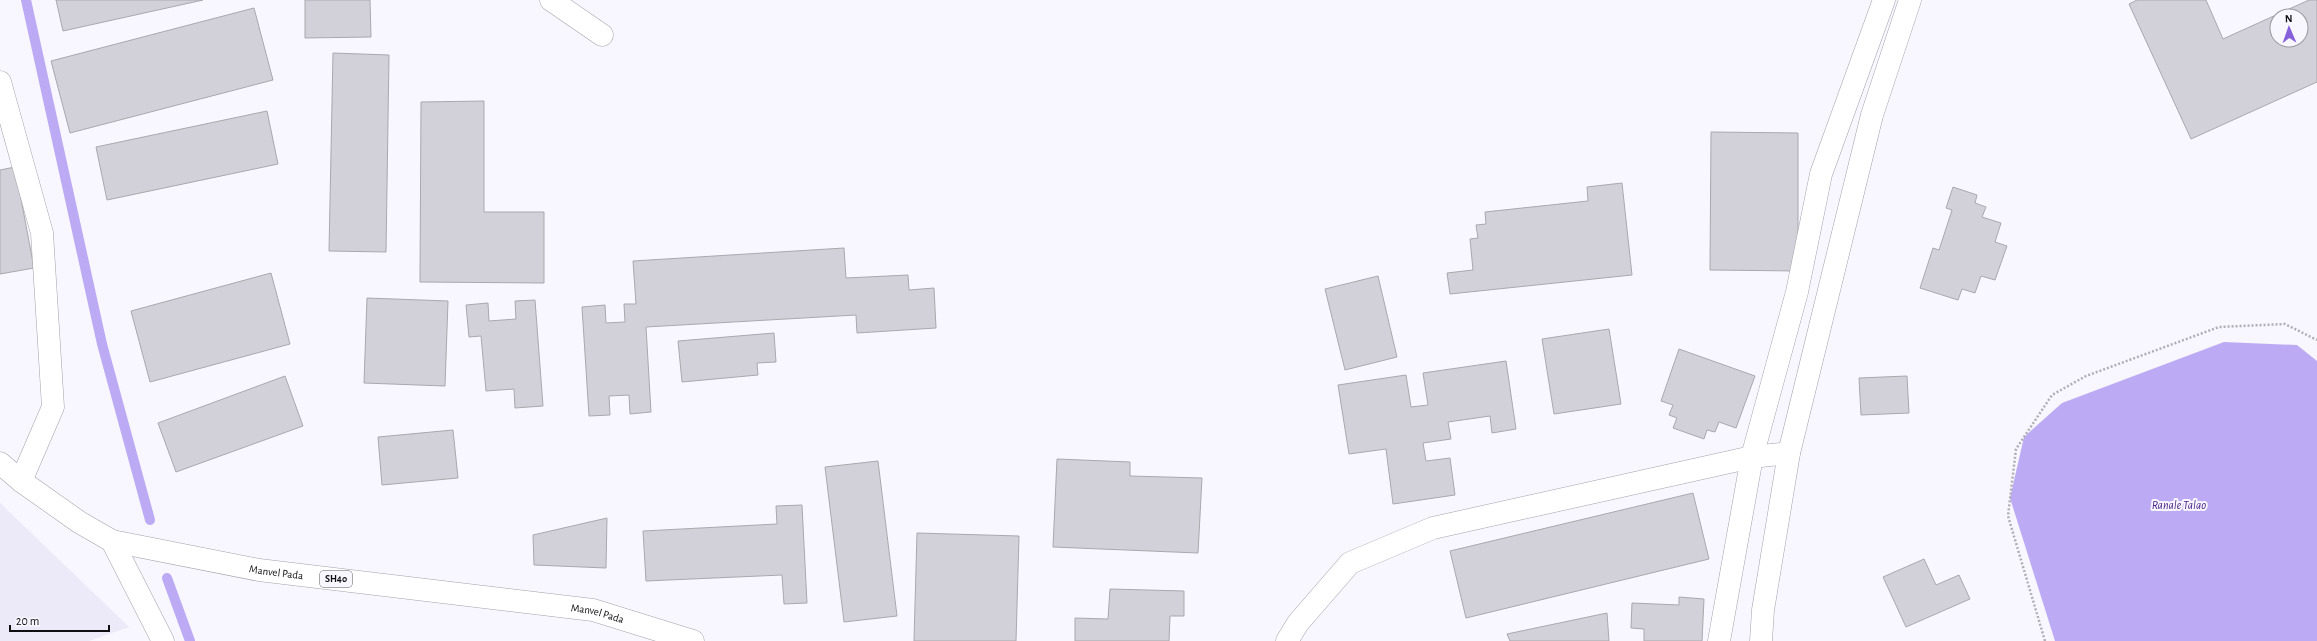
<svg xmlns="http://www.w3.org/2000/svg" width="2317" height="641" font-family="'Alegreya Sans',sans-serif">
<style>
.built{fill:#eceaf8}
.water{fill:#bcabf4}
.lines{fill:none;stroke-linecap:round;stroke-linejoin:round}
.stream{stroke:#bcabf4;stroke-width:10}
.building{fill:#d2d0d8;stroke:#a9a8af;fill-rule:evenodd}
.minor-casing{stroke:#a3a2aa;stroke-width:23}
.secondary-casing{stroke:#a3a2aa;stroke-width:23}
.primary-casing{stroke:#a3a2aa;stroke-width:23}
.path{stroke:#b0aeb5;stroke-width:2.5;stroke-dasharray:2 2;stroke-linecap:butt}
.minor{stroke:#fff;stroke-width:22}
.secondary{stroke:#fff;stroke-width:22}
.primary{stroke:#fff;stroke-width:22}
.labels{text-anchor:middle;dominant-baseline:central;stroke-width:4;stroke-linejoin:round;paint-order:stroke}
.shield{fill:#f8f6fe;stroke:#555458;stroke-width:1}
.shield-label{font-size:10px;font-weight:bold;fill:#0f0e11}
.street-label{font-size:11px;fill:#0f0e11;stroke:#f8f6fe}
.water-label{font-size:12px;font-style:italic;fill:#492289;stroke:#f8f6fe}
</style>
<rect width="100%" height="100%" fill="#f8f6fe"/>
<polygon class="built" points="0,503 129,627 89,641 0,641"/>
<polygon class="water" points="2224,342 2297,345 2317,361 2317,641 2055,641 2010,498 2024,437 2062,403"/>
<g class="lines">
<g class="stream">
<polyline points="26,0 102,344 150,520"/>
<polyline points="167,578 190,641"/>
</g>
</g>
<g class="building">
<polygon points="56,0 203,0 63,31"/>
<polygon points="305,0 370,0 371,37 305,38"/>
<path d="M2137,0H2206L2223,39L2309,0H2317V82L2191,139L2129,4ZM2277,16H2301V40H2277Z"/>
<polygon points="254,8 273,80 70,133 51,61"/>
<polygon points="333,53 389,55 386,252 329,251"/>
<polygon points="484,101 484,212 544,212 544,283 420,282 421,102"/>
<polygon points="267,111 278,164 107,200 96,147"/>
<polygon points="1711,132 1798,133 1798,271 1710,270"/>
<polygon points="15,167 34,268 0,274 0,170"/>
<polygon points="1622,183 1632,275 1450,294 1447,273 1473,270 1470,239 1478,238 1476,225 1486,224 1485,212 1588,201 1587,187"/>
<polygon points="1953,187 1977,195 1975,203 1986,207 1982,217 2001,223 1995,242 2007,246 1995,280 1981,276 1975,293 1962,289 1958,300 1920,288 1933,248 1939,250 1952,210 1946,208"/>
<polygon points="844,248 846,278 908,275 909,290 934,288 936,328 857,333 856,315 646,327 651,412 630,414 629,395 609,396 610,415 589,416 582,307 605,305 606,323 625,322 624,304 636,304 633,261"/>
<polygon points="271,273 290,344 150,382 131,311"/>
<polygon points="1378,276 1397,357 1345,370 1325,289"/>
<polygon points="367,298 448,301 445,386 364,383"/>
<polygon points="535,300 543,406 515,408 514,389 486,391 481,336 469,337 466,305 488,303 489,321 516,319 515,301"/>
<polygon points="1609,329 1621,404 1554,414 1542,339"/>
<polygon points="774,333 776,362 757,363 758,375 682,382 678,341"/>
<polygon points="1679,349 1755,376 1736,428 1719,422 1715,432 1707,430 1704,439 1673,428 1677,418 1669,415 1673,405 1661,401"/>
<polygon points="1506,361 1516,429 1492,433 1490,416 1448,422 1451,439 1423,443 1426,461 1450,458 1455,495 1393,504 1386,449 1349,454 1338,385 1406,375 1411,407 1428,405 1423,373"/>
<polygon points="285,376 303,426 176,472 158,423"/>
<polygon points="1907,376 1909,413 1861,415 1859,378"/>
<polygon points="453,430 458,478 382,485 378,437"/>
<polygon points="1057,459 1130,462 1130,476 1202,478 1198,553 1053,547"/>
<polygon points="878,461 897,616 844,622 825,467"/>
<polygon points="1693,493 1709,559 1466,618 1450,551"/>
<polygon points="802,505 807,603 784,604 782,575 646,581 643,531 777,524 776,506"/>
<polygon points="607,518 606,568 534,565 533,535"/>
<polygon points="917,533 1019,536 1016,641 914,641"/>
<polygon points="1924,559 1936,585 1959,575 1970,599 1906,627 1883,577"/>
<polygon points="1110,589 1184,591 1184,616 1170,616 1169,641 1075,641 1075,618 1108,619"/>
<polygon points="1679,597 1704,599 1702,641 1644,641 1644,629 1631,628 1632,603 1679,605"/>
<polygon points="1607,613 1609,641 1510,641 1507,634"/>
</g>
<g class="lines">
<g class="minor-casing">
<g id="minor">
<polyline points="551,0 602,35"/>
<polyline points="0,82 42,233 53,407 21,481"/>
<polyline points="112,541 163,641"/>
<polyline points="1287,641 1298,623 1350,563 1433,528 1752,457 1789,453"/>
</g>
</g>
<g class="secondary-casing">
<g id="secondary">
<polyline points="1719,641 1752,457 1797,292 1821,174 1884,0"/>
<polyline points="1761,641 1763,610 1789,453 1872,115 1910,0"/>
</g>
</g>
<g class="primary-casing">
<g id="primary">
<path id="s1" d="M0,463L21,481L79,522L112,541L259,570L593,610L693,641"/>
</g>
</g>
<polyline class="path" points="2045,641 2008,516 2016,449 2052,395 2086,376 2219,327 2285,324 2317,340"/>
<use href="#minor" class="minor"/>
<use href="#secondary" class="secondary"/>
<use href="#primary" class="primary"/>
</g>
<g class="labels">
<rect class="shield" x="320" y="571" width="32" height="16" rx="3"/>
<g class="shield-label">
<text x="336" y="579">SH40</text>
</g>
<g class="street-label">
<text stroke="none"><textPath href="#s1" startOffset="304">Manvel Pada</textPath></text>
<text stroke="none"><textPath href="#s1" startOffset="628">Manvel Pada</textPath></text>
</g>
<g class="water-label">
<text x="2179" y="505">Ranale Talao</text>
</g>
</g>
<g transform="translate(2289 28) rotate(358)"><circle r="19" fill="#f8f6fe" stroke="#9b999f"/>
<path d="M0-3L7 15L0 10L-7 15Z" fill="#8660db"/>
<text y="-6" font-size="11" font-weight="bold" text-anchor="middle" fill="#0f0e11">N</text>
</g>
<path d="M10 625v6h99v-6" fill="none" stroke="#0f0e11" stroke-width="2"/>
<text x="16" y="625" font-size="12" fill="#0f0e11" stroke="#f8f6fe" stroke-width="3" paint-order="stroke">20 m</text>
</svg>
